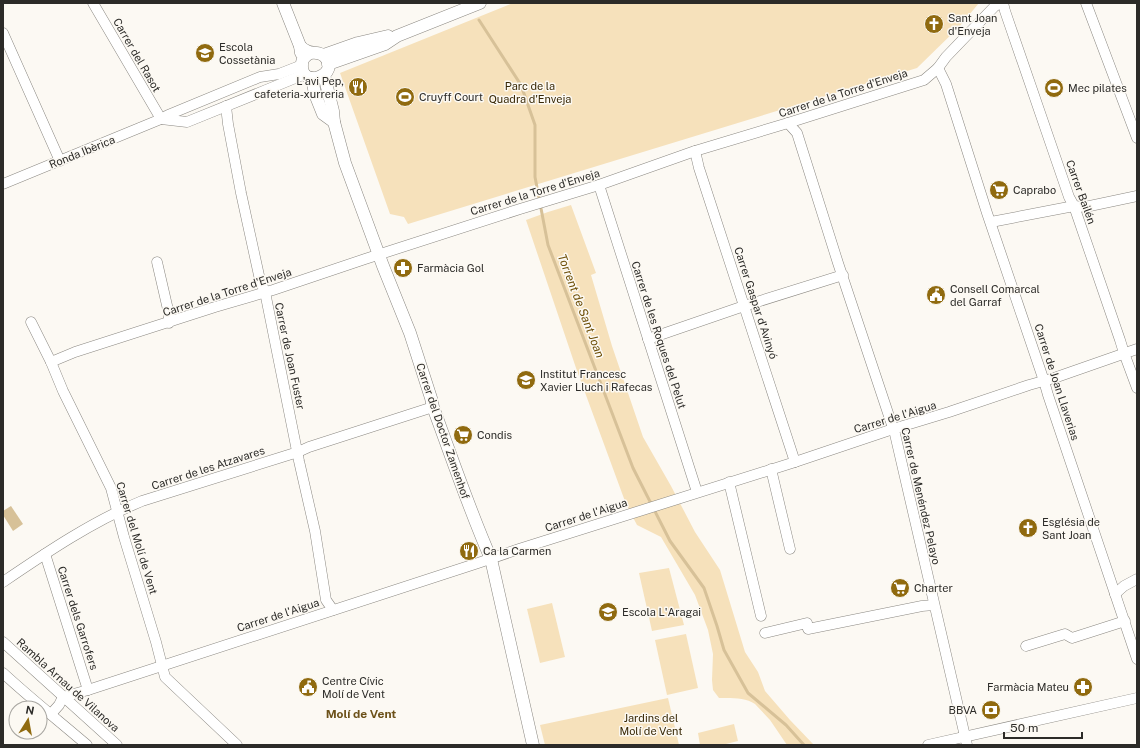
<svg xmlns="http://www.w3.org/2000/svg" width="1140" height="748" font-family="'Public Sans',sans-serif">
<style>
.green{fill:#f6e1bb}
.water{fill:#d7c198}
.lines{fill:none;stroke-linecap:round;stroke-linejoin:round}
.stream{stroke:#d7c198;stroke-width:3}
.minor-casing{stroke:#8b8882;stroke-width:11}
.tertiary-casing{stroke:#8b8882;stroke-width:13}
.minor{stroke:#fff;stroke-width:10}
.tertiary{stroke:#fff;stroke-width:12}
.labels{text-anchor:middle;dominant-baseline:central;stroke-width:3;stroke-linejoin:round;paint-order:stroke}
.poi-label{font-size:11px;fill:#2c2b28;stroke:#fcf9f3;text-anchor:start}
.street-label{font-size:11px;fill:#2c2b28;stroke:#fcf9f3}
.park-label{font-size:11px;fill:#382806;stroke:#fcf9f3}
.water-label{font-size:12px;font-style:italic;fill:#6f510a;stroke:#fcf9f3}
.neighbourhood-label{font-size:12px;font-weight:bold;fill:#6c5119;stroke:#fcf9f3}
</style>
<rect width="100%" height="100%" fill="#fcf9f3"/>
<g class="green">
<polygon points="513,3 979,3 959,27 917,68 408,224 404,217 390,214 340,73"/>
<path d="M571,205L596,273L591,275L612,346L643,437L671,486L695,532L720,570L745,652L758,672L765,691L790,720L814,745H787L770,720L755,704C745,697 730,698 719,698L713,690L712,680L713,654L708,630L695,595L661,537L637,525L626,504L576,368L526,220L548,212Z"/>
<polygon points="669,568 684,625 652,631 639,573"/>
<polygon points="552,603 565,657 540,663 527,609"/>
<polygon points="686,634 698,688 667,695 655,640"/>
<polygon points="668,698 679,745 545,745 540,725"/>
<polygon points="734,724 738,741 722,745 700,745 698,733"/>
</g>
<polygon class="water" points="11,506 23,524 13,531 3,515 3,511"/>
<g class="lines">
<polyline class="stream" points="479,20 521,85 535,125 535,177 548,245 633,468 670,541 704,588 717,626 724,650 748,693 786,725 804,745"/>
<g class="minor-casing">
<g id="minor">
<polyline points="93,3 161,119"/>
<polyline points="1003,3 1005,11 1069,197 1074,206 1120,340 1124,353 1137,388"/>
<polyline points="1086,3 1137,138"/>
<polyline points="3,33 60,161"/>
<polyline points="938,68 946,84 987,213 1044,381 1048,395 1137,659"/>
<polyline points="226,106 228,124 241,193 260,280 265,292 299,461 315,531 326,600 333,610"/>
<polyline points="161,119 187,122 266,90 305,74"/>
<polyline points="788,123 797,133 838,263 895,434 967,745"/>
<polyline points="695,151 699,168 795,462"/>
<polyline points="3,184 161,119 168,115 260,77 279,74 302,65"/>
<polyline points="599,185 697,492"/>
<polyline points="991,222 1074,206 1085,207 1137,196"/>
<polyline points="157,262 169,314 169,323"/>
<polyline points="31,322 51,362 63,391 111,488 124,537 156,642 165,677 237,745"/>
<polyline points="648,339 744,306 843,275"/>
<polyline points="51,362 75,352 215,307 273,290 365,259 520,209 599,185 695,151 788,123 924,80 938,68 946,57 995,6 1001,3"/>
<polyline points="771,469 790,549"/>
<polyline points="729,482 761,616"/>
<polyline points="45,554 88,690"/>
<path d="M3,582C47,552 93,521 142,501L298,452L309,447L433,407"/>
<polyline points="1115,594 1124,586 1137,579"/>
<polyline points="765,633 807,623 808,629 922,606 934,605"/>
<polyline points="3,642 117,745"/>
<polyline points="1026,646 1065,634 1072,638 1125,621"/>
<path d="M3,673C30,698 59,721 87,745"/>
<polyline points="51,714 59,705 63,697 88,690 478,563 519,549 795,462 893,429 949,412 1029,385 1054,378 1137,349"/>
<polyline points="928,745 1137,698"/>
</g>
</g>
<g class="tertiary-casing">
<g id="tertiary">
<polyline points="283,3 300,46 301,53"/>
<path d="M300,46C302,48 304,50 307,51C313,54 319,51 324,56C343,74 300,91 302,64C302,58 306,55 311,53"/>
<polyline points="324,55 358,43 388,36"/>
<polyline points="328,64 385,44 397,36 480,3"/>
<path d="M324,75L333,111L334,122L345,163L383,266L410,333L431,398L433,407C452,458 469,509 491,559L533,745"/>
<polyline points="312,78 315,94 323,114 334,122"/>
</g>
</g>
<use href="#minor" class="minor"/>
<use href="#tertiary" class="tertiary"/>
</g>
<defs>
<g id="church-disc" transform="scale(1)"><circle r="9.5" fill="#906a0f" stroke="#fcf9f3"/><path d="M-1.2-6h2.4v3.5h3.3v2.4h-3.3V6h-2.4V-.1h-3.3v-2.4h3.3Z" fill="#fff"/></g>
<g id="school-disc" transform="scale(1)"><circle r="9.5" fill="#906a0f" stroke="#fcf9f3"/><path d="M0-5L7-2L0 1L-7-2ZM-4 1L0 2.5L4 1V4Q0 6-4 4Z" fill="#fff"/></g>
<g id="restaurant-disc" transform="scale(1)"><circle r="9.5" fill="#906a0f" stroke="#fcf9f3"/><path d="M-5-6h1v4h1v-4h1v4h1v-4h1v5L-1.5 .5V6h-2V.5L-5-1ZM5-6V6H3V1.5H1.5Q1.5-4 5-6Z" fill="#fff"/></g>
<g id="stadium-disc" transform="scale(1)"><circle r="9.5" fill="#906a0f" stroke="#fcf9f3"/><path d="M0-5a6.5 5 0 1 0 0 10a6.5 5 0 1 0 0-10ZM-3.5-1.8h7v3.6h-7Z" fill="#fff"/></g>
<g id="supermarket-disc" transform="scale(1)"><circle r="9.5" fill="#906a0f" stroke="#fcf9f3"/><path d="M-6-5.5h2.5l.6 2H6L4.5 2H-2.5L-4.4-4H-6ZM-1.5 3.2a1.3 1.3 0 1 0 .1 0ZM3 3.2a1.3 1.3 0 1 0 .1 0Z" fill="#fff"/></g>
<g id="pharmacy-disc" transform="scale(1)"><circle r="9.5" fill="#906a0f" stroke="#fcf9f3"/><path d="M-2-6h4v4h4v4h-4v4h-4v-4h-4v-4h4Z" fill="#fff"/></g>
<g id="civic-disc" transform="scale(1)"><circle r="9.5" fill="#906a0f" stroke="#fcf9f3"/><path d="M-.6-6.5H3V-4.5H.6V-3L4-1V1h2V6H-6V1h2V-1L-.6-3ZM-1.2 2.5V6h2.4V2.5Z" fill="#fff"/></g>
<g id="bank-disc" transform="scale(1)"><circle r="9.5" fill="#906a0f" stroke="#fcf9f3"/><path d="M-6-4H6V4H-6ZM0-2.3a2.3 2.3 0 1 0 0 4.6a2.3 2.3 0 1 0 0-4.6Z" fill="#fff"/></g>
</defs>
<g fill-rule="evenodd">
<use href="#church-disc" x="934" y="24"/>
<use href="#school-disc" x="205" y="53"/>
<use href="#restaurant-disc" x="358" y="87"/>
<use href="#stadium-disc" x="1054" y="88"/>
<use href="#stadium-disc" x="405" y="97"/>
<use href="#supermarket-disc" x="999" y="190"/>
<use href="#pharmacy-disc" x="403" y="268"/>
<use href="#civic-disc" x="936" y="295"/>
<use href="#school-disc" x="526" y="380"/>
<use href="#supermarket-disc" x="463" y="435"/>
<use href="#church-disc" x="1028" y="528"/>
<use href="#restaurant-disc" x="469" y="551"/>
<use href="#supermarket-disc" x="900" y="588"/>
<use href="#school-disc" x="608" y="612"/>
<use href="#civic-disc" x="308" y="687"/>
<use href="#pharmacy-disc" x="1083" y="687"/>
<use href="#bank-disc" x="991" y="710"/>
</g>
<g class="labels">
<g class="poi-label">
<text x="948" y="18">Sant Joan<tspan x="948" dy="13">d'Enveja</tspan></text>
<text x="219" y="47">Escola<tspan x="219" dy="13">Cossetània</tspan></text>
<text x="344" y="81" text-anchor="end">L'avi Pep,<tspan x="344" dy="13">cafeteria-xurreria</tspan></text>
<text x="1068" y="88">Mec pilates</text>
<text x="419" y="97">Cruyff Court</text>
<text x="1013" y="190">Caprabo</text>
<text x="417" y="268">Farmàcia Gol</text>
<text x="950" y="289">Consell Comarcal<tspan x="950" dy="13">del Garraf</tspan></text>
<text x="540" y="374">Institut Francesc<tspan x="540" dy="13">Xavier Lluch i Rafecas</tspan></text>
<text x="477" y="435">Condis</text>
<text x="1042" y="522">Església de<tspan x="1042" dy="13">Sant Joan</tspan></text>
<text x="483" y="551">Ca la Carmen</text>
<text x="914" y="588">Charter</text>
<text x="622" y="612">Escola L'Aragai</text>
<text x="322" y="681">Centre Cívic<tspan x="322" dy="13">Molí de Vent</tspan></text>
<text x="1069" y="687" text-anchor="end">Farmàcia Mateu</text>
<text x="977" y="710" text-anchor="end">BBVA</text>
</g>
<g class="street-label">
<text transform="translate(137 55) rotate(60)">Carrer del Rasot</text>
<text transform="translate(843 93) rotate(-18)">Carrer de la Torre d'Enveja</text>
<text transform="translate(82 152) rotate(-22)">Ronda Ibèrica</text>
<text transform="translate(535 192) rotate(-17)">Carrer de la Torre d'Enveja</text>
<text transform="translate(1081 192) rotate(70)">Carrer Bailén</text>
<text transform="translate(227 292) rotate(-18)">Carrer de la Torre d'Enveja</text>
<text transform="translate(756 303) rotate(72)">Carrer Gaspar d'Avinyó</text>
<text transform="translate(659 335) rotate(72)">Carrer de les Roques del Pelut</text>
<text transform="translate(290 356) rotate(78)">Carrer de Joan Fuster</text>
<text transform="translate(1057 382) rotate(72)">Carrer de Joan Llaverias</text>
<text transform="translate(895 417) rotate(-17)">Carrer de l'Aigua</text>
<text transform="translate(443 431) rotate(71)">Carrer del Doctor Zamenhof</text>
<text transform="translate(208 468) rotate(-18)">Carrer de les Atzavares</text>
<text transform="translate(921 496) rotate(77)">Carrer de Menéndez Pelayo</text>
<text transform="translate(586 515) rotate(-18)">Carrer de l'Aigua</text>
<text transform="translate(137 538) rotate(73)">Carrer del Molí de Vent</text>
<text transform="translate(278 615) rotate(-18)">Carrer de l'Aigua</text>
<text transform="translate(78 618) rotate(72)">Carrer dels Garrofers</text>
<text transform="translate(68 685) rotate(42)">Rambla Arnau de Vilanova</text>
</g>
<g class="park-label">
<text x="530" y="86">Parc de la<tspan x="530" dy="13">Quadra d'Enveja</tspan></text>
<text x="651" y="718">Jardins del<tspan x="651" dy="13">Molí de Vent</tspan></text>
</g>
<g class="water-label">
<text transform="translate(581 306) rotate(69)">Torrent de Sant Joan</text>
</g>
<g class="neighbourhood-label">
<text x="361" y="714">Molí de Vent</text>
</g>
</g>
<rect width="1140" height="748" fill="none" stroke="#2c2b28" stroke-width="8"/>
<g transform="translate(28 720) rotate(11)"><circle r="19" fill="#fcf9f3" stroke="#a9a7a2"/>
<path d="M0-3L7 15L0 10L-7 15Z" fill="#906a0f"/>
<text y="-6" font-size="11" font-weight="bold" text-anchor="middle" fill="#2c2b28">N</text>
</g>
<path d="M1004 732v6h78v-6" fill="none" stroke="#2c2b28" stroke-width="2"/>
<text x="1010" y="732" font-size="12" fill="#2c2b28" stroke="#fcf9f3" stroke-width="3" paint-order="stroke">50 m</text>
</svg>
